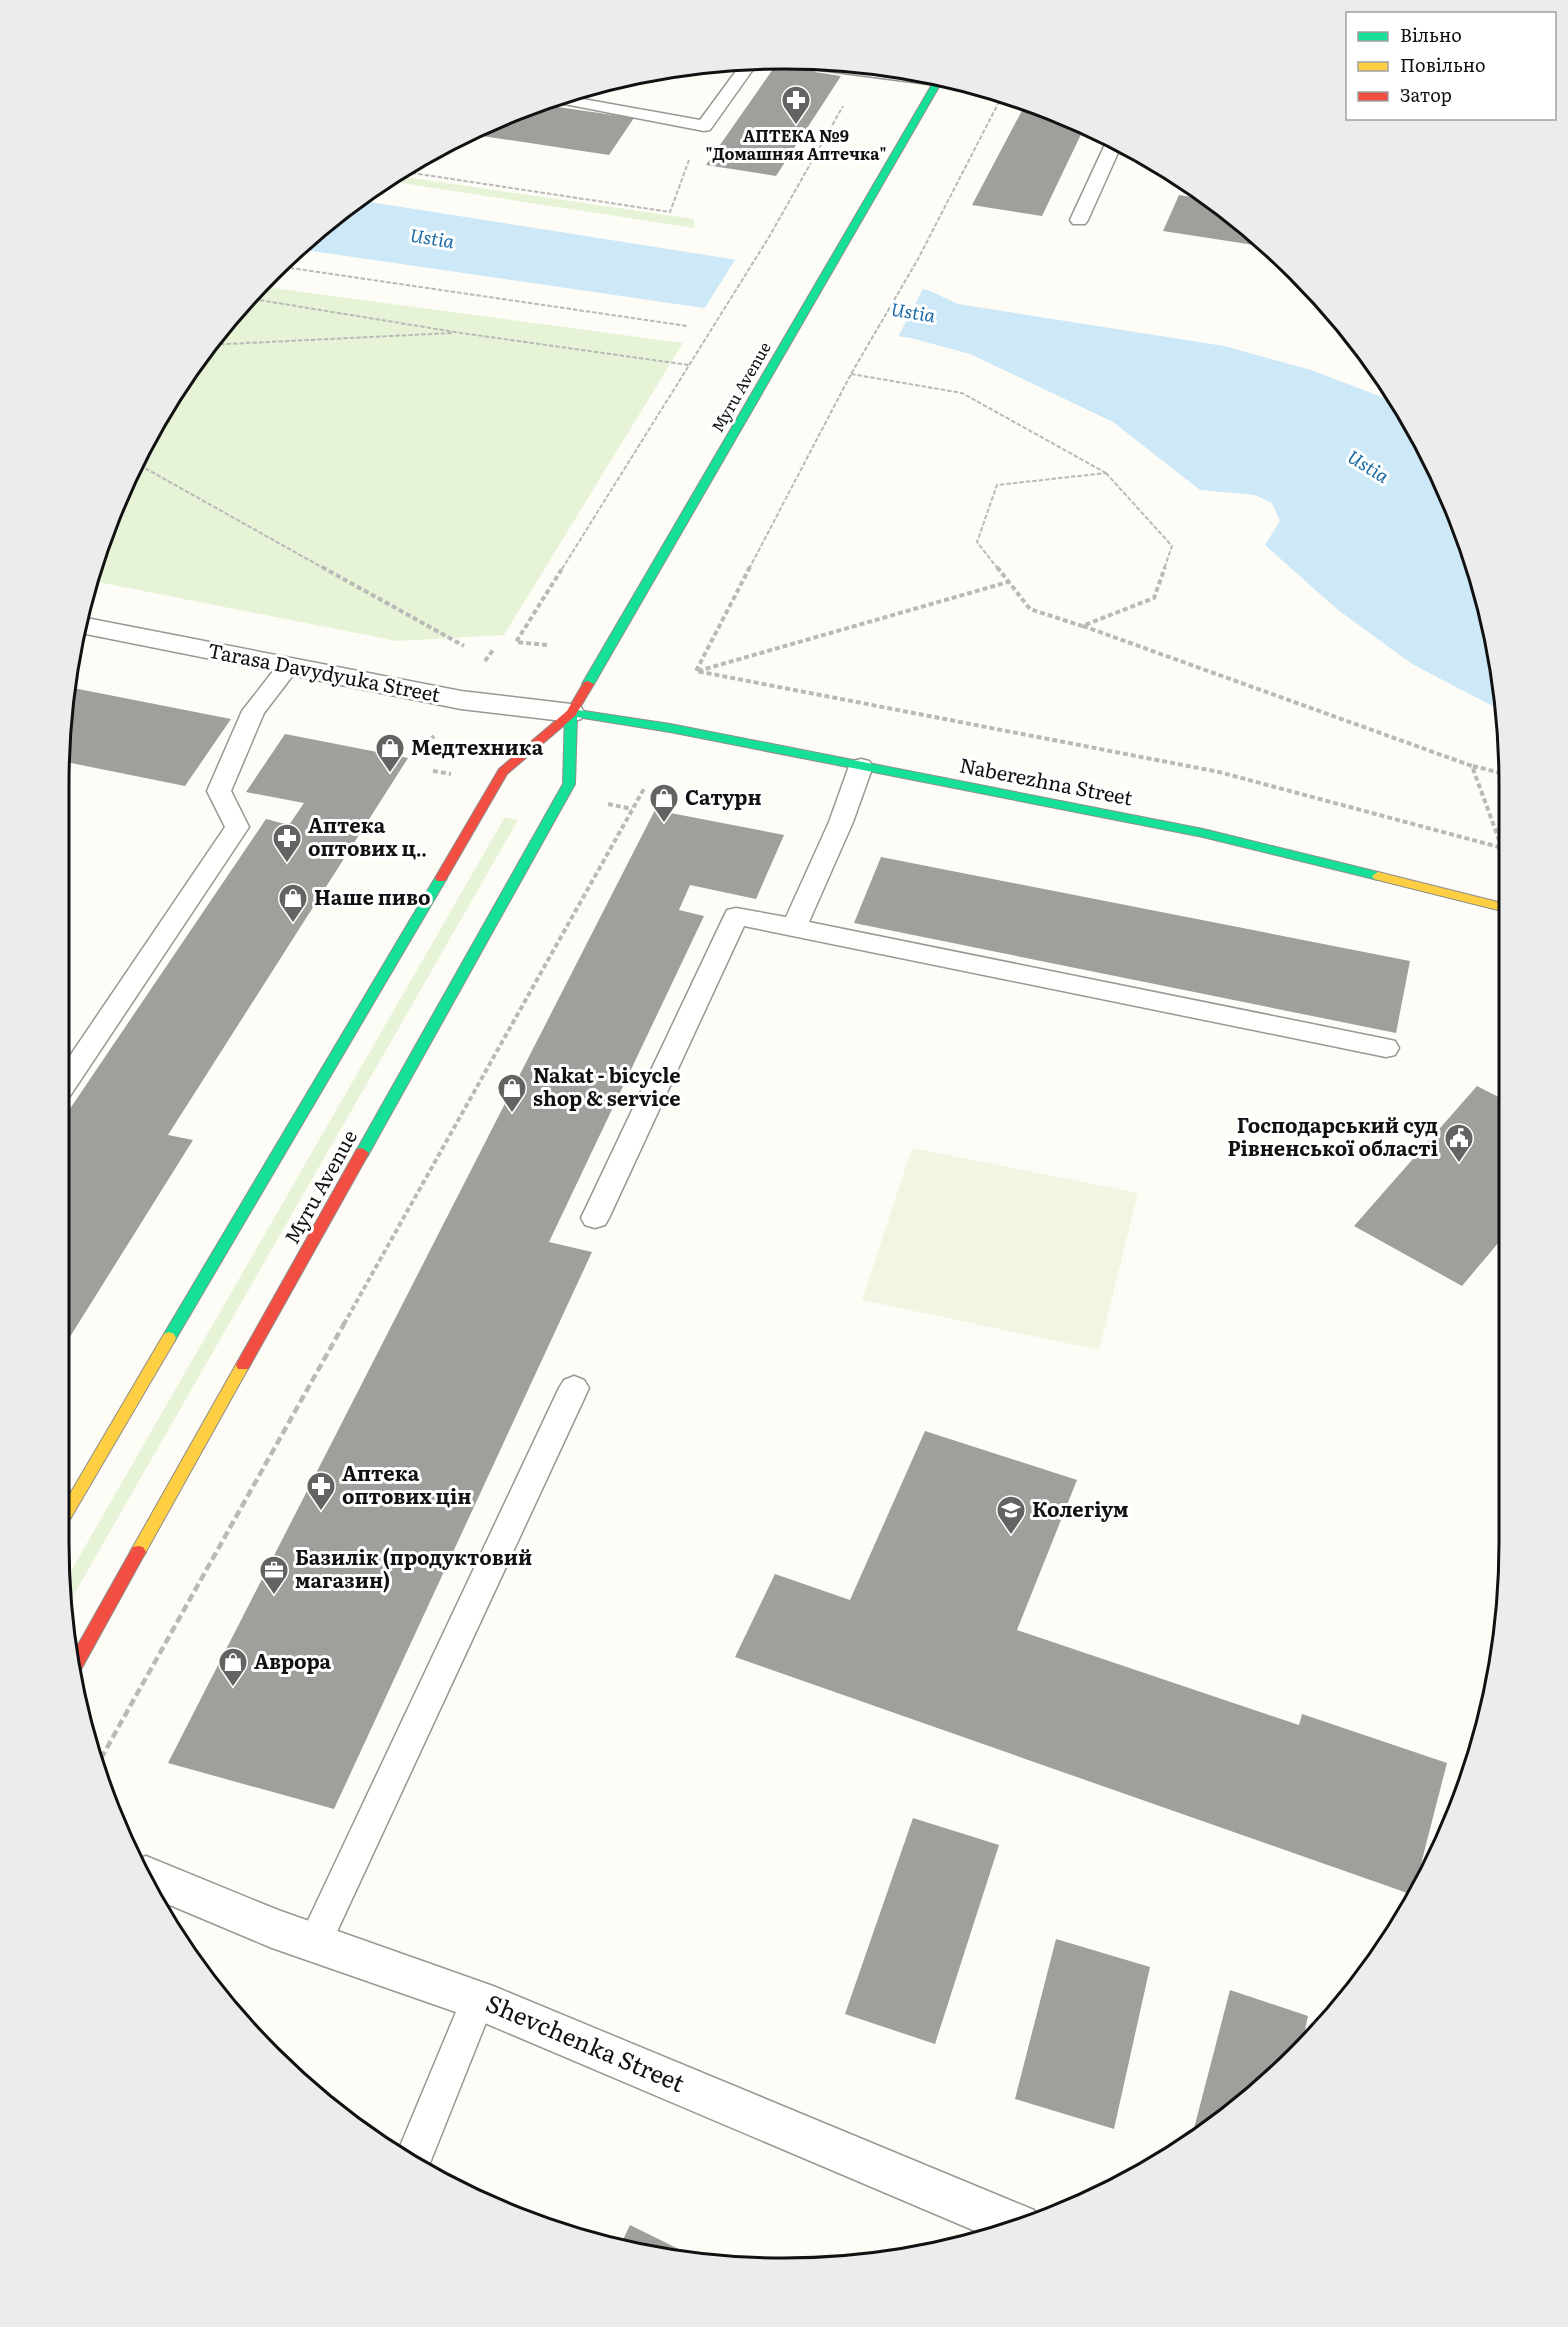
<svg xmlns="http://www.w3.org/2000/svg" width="1568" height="2327" font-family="Literata,serif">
	<rect width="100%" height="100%" fill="#fdfcf7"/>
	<path fill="#e7f3d7" d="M392,175L694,219V228L382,180Z
		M258,286L683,343L504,635L397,641L93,581L133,463L208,343Z
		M505,817L518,820L65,1610L64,1583Z"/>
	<path fill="#f0f6e1" d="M912,1148L1138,1193L1099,1350L862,1300Z"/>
	<path fill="#cde8f7" d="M357,200L928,290L958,304L1224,346L1311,370L1400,404L1454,506L1495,642L1502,711L1412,664L1338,610L1265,545L1280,521L1272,503L1255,495L1200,490L1113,422L970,354L911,338L298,249Z"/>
	<path fill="#fdfcf7" d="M736,258L924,287L897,339L703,311Z"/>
	<path fill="#a19f9c" d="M780,59L822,62L815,72L841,76L776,176L706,165Z
		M1026,103L1061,114L1085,126L1042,216L972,205Z
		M537,104L634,118L609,155L469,134L506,114Z
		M1179,195L1210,200L1267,247L1163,231Z
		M68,687L231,719L185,786L61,761Z
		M285,734L408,758L168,1135L193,1140L63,1348L61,1122L266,819L289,825L304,803L246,792Z
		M655,810L784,835L756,899L690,885L679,910L704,916L549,1242L592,1252L334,1809L168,1763Z
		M881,857L1410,961L1396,1033L854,923Z
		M1477,1086L1510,1103V1229L1462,1286L1354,1226Z
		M925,1431L1077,1480L1017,1630L1299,1725L1302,1714L1447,1763L1413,1895L735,1657L775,1574L850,1600Z
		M913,1818L999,1845L935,2044L845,2014Z
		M1056,1939L1150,1967L1114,2129L1015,2099Z
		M1230,1990L1308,2016L1300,2053L1192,2136Z
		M630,2225L703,2261L619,2248Z"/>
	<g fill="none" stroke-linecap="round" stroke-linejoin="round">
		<g stroke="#979795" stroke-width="3">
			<path id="lane" d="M759,61L710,130L704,131L549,101L566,96L700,120L742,63Z
				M814,61L932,74L966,85L959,88L820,70L814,69L812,65Z
				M1108,138L1121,146L1088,220L1085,224H1073L1070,220Z
				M289,659L297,661L300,666L264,713L231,791L249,827L70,1096L61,1098V1069L225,827L207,791L242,711L281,661Z
				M861,759L869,761L873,766L853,822L809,922L1386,1039L1395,1041L1399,1048L1395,1055L1386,1057L744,926L609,1218L605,1225L595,1228L585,1225L581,1218L724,916L727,910L736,908L786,917L829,822L849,766L853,761Z
				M574,1376L584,1380L589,1388L327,1953L315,1958L303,1953L298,1942L303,1931L559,1388L564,1380Z
				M478,1983L490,1988L495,2000L428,2168L398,2151L466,1988Z"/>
		</g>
		<g stroke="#979795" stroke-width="3">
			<path id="street" d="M81,617L461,691L571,704L581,707L585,713L581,719L571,722L461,709L76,632Z
				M146,1856L278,1910L493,1986L1034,2210L1038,2220L987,2236L473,2018L272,1948L158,1900L138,1859Z"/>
		</g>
		<g stroke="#8e8d8b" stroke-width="2">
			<path id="fast" d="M937,76L944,78L594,684L592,686H584L582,684Z
				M571,709L670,724L1203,829L1378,872L1384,876L1378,880L1203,837L670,732L577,717L575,784L367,1157H357L355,1153L563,784L565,713Z
				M441,874L447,878L174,1342H164L162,1338L164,1334L435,878Z"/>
		</g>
		<g stroke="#8e8d8b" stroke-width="2">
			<path id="slow" d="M1378,872L1510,905V913L1374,879L1372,876Z
				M169,1332L174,1334L176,1338L174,1342L69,1521L64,1523V1504L164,1334Z
				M243,1359L248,1361L250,1365L143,1557L138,1558L133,1557L130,1552L133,1547L238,1361Z"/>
		</g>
		<g stroke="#8e8d8b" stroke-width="2">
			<path id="jam" d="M588,681L594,684L575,716L507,774L445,881H437L435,878L499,769L567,711L584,682Z
				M362,1148L369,1153L248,1369H238L236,1365L238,1361L357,1149Z
				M138,1546L143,1547L146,1552L143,1557L78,1675L74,1676L70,1659L133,1547Z"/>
		</g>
		<path stroke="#b9b9b8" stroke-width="2" stroke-dasharray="4.5 2" stroke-linecap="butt" d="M399,171L670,212L689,160
			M277,266L687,326
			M247,298L461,333L689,365
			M207,345L452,333
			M851,374L962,393L1106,473
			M134,462L325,569
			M1106,473L1172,546L1164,569
			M562,569L769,237L843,106
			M749,569L851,374L918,259L1002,96
			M998,569L977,542L997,485L1106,473"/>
		<path stroke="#b9b9b8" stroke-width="4" stroke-dasharray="5 3" stroke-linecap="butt" d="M322,567L464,646
			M750,567L696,671L1219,772L1510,850
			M997,567L1030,609L1082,626L1154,598L1165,567
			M1083,626L1472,766L1502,848
			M547,645L516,642L563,567
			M485,661L493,650
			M698,671L1008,582
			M420,749L434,736
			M1473,766L1509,775
			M433,771L451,774
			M608,804L632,809
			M344,1324L645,787"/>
		<path stroke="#b9b9b8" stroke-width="4.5" stroke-dasharray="8 4" stroke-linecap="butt" d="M95,1769L345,1322"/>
		<use href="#lane" fill="#fffffe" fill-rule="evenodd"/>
		<use href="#street" fill="#fffffe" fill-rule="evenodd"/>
		<use href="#fast" fill="#16e098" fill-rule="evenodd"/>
		<use href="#slow" fill="#ffcf43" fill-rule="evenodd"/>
		<use href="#jam" fill="#f24e42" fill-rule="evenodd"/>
	</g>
	<defs>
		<g id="pharmacy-pin" transform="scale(1.5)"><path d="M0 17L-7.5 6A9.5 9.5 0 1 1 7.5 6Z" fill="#646362" stroke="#fff"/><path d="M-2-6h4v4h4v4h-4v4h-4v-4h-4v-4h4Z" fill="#fff"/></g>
		<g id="shop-pin" transform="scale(1.5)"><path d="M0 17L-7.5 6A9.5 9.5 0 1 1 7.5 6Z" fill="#646362" stroke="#fff"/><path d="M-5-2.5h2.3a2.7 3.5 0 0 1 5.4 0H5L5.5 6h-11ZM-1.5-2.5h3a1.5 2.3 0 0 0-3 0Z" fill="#fff"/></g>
		<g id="civic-pin" transform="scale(1.5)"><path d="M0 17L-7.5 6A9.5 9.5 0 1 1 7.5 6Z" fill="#646362" stroke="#fff"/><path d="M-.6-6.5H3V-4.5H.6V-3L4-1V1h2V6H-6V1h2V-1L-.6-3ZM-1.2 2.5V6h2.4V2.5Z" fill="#fff"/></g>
		<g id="school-pin" transform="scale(1.5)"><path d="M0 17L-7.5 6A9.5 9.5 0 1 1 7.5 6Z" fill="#646362" stroke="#fff"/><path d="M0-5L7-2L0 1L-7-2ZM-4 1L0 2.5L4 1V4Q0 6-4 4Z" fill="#fff"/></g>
		<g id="office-pin" transform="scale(1.5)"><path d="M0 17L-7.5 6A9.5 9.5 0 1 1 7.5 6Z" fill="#646362" stroke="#fff"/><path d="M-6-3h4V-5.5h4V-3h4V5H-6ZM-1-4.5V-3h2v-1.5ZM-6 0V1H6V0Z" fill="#fff"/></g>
	</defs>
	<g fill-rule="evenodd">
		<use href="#pharmacy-pin" x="796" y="100"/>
		<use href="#shop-pin" x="390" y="748"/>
		<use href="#shop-pin" x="664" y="798"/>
		<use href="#pharmacy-pin" x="287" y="838"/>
		<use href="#shop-pin" x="293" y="898"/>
		<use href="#shop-pin" x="512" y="1088"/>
		<use href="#civic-pin" x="1459" y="1138"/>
		<use href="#pharmacy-pin" x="321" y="1486"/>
		<use href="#school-pin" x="1011" y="1510"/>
		<use href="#office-pin" x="274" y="1570"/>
		<use href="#shop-pin" x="233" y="1662"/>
	</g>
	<g text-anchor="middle" stroke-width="6" stroke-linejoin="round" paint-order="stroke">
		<g font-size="16" font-weight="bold" fill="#111" stroke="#fff">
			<text x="796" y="142">АПТЕКА №9<tspan x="796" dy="18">"Домашняя Аптечка"</tspan></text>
		</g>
		<g font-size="16" fill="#111" stroke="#fff">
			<text transform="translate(741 387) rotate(-60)" y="6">Myru Avenue</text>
		</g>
		<g font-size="18" font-style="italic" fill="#1768a6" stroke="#fff">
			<text transform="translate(432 239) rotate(9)" y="6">Ustia</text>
			<text transform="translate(913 313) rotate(9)" y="6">Ustia</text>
			<text transform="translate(1368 467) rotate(32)" y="6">Ustia</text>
		</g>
		<g font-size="20" fill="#111" stroke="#fff">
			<text transform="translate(324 673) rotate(11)" y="7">Tarasa Davydyuka Street</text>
			<text transform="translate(1046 782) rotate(11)" y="7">Naberezhna Street</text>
			<text transform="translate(321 1187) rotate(-61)" y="7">Myru Avenue</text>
		</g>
		<g font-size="20" font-weight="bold" fill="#111" stroke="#fff" text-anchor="start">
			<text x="411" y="755">Медтехника</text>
			<text x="685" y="805">Сатурн</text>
			<text x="308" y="833">Аптека<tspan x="308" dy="23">оптових ц‥</tspan></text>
			<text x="314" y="905">Наше пиво</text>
			<text x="533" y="1083">Nakat - bicycle<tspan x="533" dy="23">shop &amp; service</tspan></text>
			<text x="1438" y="1133" text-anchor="end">Господарський суд<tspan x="1438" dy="23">Рівненської області</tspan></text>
			<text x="342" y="1481">Аптека<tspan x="342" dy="23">оптових цін</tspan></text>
			<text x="1032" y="1517">Колегіум</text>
			<text x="295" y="1565">Базилік (продуктовий<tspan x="295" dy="23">магазин)</tspan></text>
			<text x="254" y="1669">Аврора</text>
		</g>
		<g font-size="24" fill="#111" stroke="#fff">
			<text transform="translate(585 2044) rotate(23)" y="8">Shevchenka Street</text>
		</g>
	</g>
	<path d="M0 0H1568V2327H0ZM784 69H784A715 715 0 0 1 1499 784V1543A715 715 0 0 1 784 2258H784A715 715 0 0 1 69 1543V784A715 715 0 0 1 784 69Z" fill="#ececec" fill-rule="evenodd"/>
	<path fill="none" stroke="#111" stroke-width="3" d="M784 69H784A715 715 0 0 1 1499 784V1543A715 715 0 0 1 784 2258H784A715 715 0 0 1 69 1543V784A715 715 0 0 1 784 69Z"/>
	<rect x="1346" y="12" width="210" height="108" fill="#ffffff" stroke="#a0a0a0" stroke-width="1.5"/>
	<rect x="1358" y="32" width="30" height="9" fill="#16e098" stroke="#a0a0a0" stroke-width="1.5"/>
	<text x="1400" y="42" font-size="18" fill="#111111">Вільно</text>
	<rect x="1358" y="62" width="30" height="9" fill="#ffcf43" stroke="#a0a0a0" stroke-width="1.5"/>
	<text x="1400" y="72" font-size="18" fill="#111111">Повільно</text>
	<rect x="1358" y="92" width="30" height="9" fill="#f24e42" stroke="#a0a0a0" stroke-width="1.5"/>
	<text x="1400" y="102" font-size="18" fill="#111111">Затор</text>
</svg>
